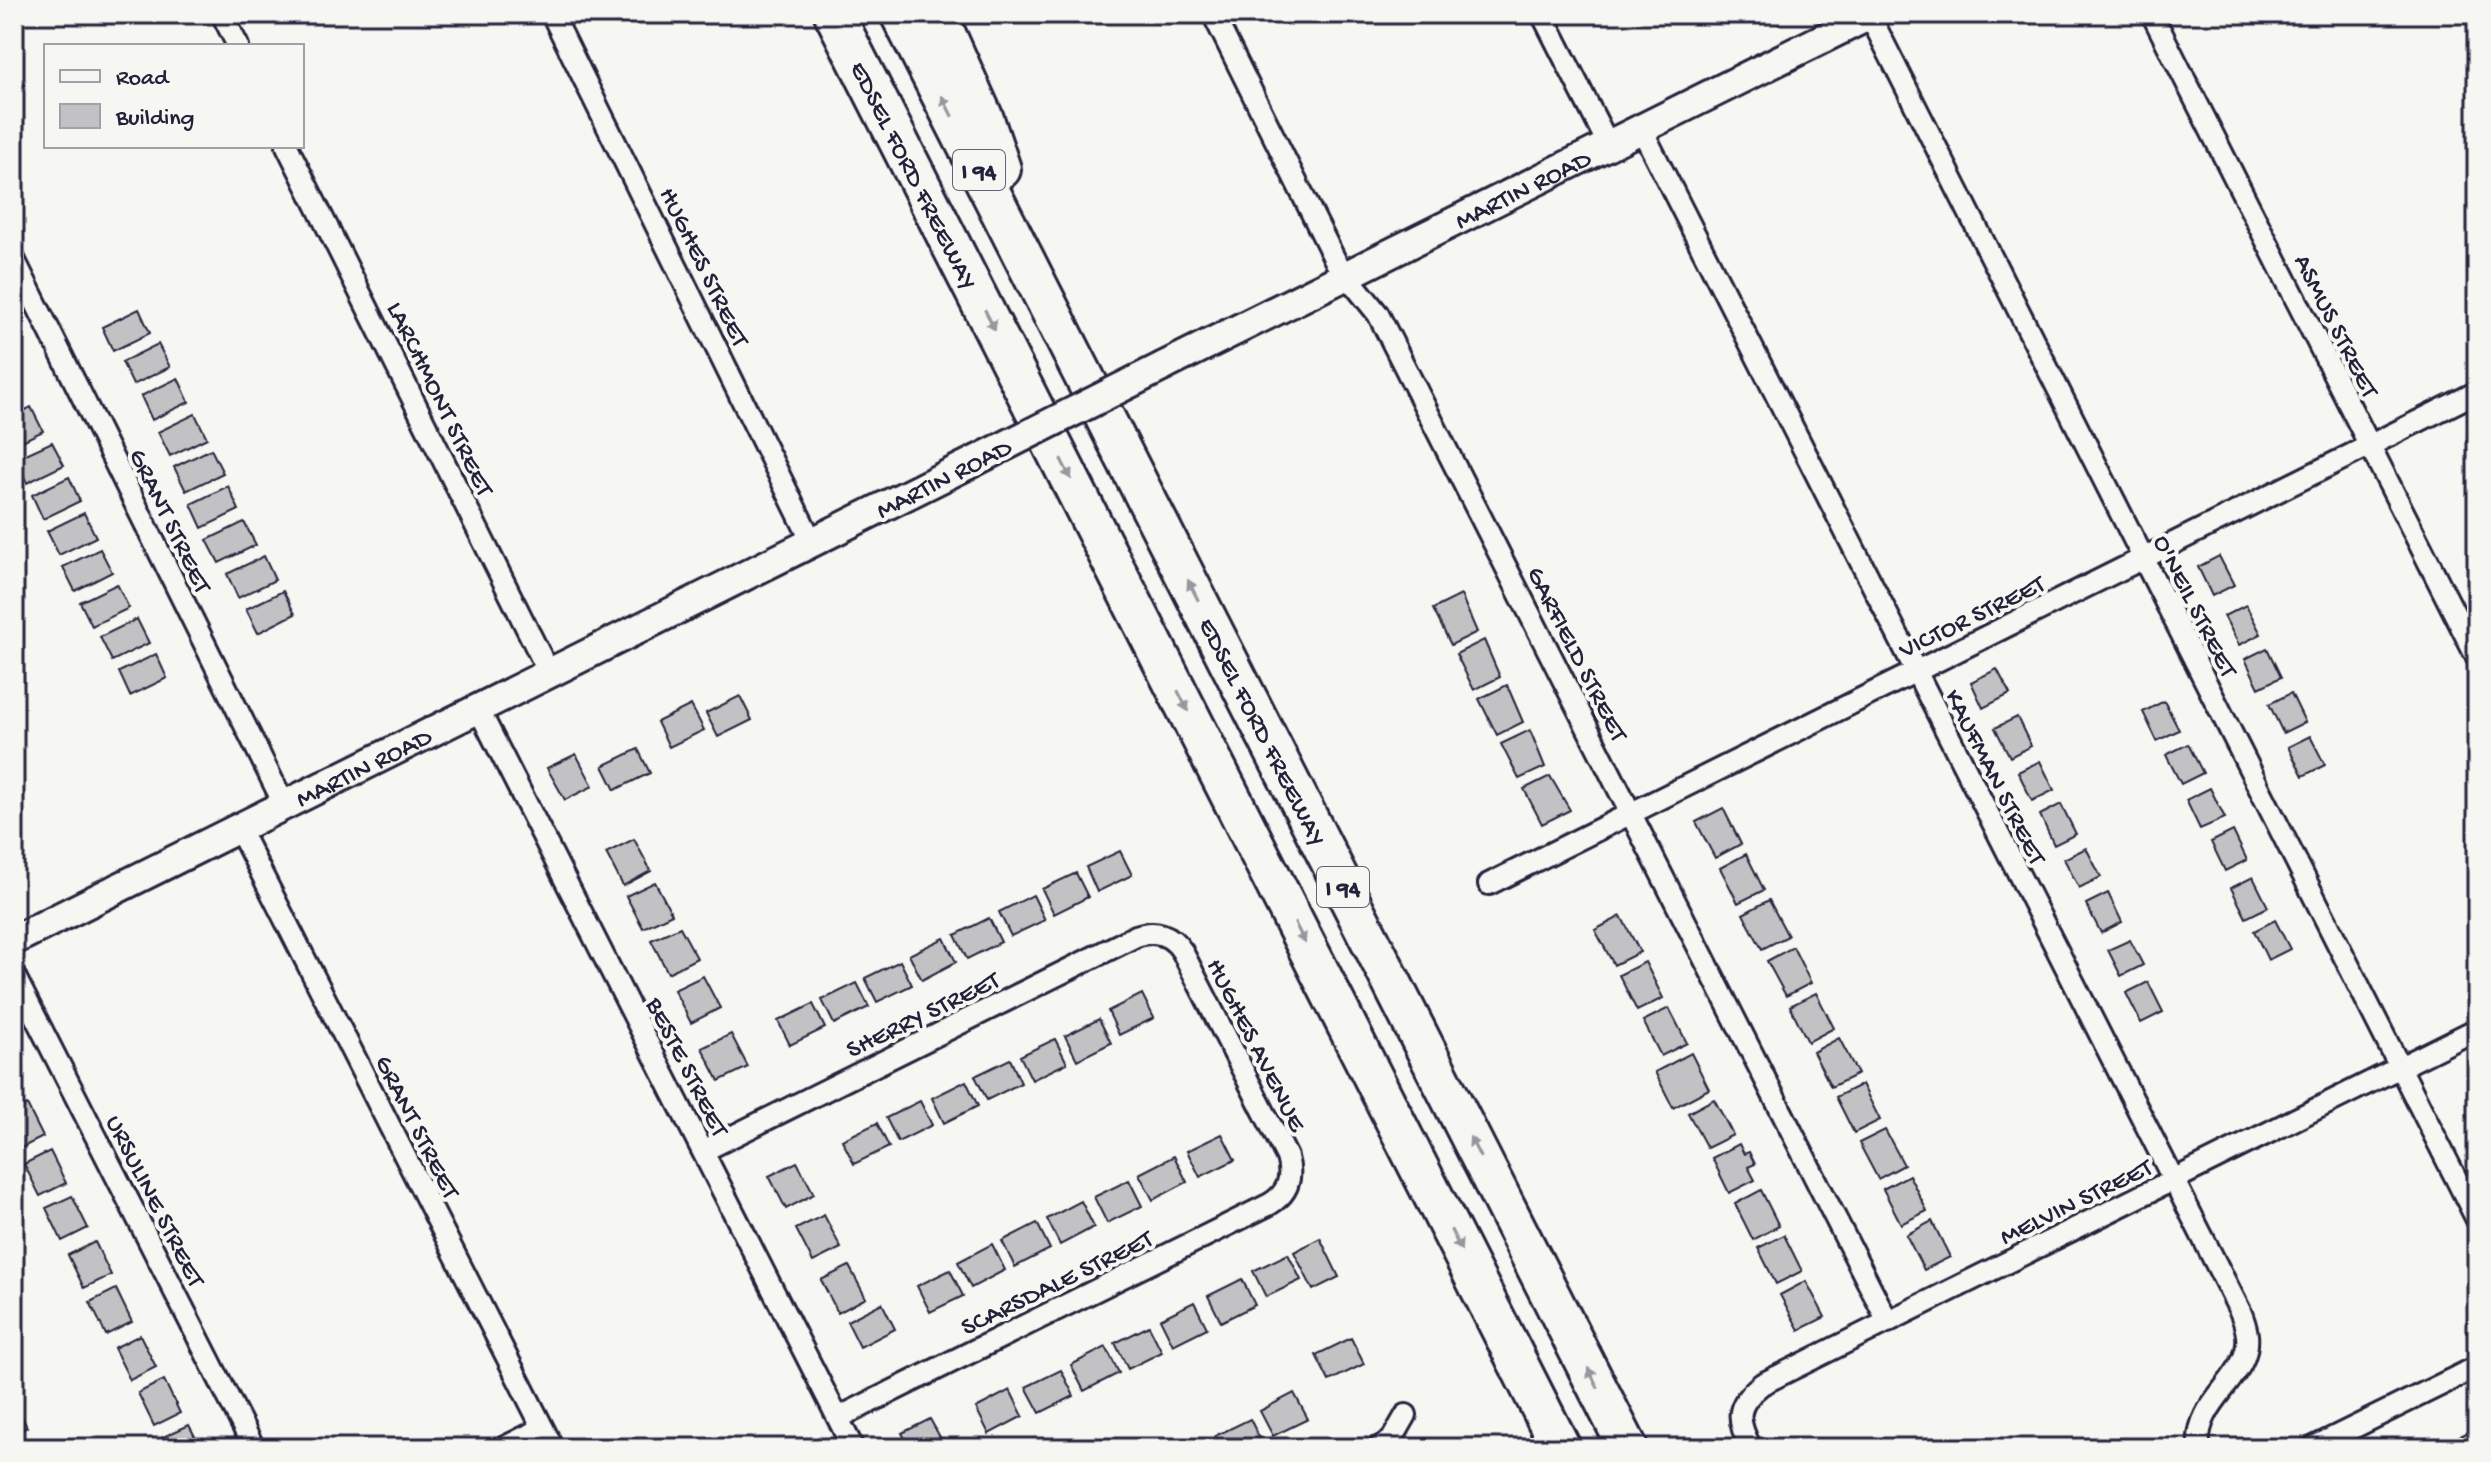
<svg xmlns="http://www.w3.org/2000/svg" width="2491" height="1462" font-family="'Gochi Hand',sans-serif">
	<rect width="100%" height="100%" fill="#f6f6f2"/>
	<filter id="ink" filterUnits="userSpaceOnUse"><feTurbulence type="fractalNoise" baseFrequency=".0125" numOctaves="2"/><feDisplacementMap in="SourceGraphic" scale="16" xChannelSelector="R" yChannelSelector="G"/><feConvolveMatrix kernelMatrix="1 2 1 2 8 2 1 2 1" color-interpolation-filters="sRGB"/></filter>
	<g filter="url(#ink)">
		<path fill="#c2c2c4" stroke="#22223b" stroke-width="2" d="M139,309L150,333L113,351L102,327Z
			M158,344L170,367L133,385L122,362Z
			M178,378L189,402L152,420L141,396Z
			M31,407L43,431L14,445V416Z
			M195,414L207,438L170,456L158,432Z
			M52,442L64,465L27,483L15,459Z
			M211,449L223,473L186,491L174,467Z
			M69,477L80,501L43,519L32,495Z
			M228,486L239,510L202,528L191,504Z
			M84,513L96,537L59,555L47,531Z
			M244,522L256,545L219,563L207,540Z
			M100,549L112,572L75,591L63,567Z
			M264,556L275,580L238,598L227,574Z
			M2219,556L2234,585L2212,596L2198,567Z
			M117,584L129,608L92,626L80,602Z
			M283,591L295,614L258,633L246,609Z
			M1461,595L1477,632L1451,645L1433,609Z
			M2246,605L2261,634L2239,645L2224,616Z
			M137,619L149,643L112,661L100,637Z
			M1484,640L1500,677L1474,690L1456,654Z
			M2267,648L2281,677L2259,688L2245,659Z
			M156,654L167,678L130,696L119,672Z
			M1997,669L2010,694L1983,708L1971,682Z
			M1507,685L1523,722L1497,735L1479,699Z
			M2291,693L2305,722L2283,733L2269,704Z
			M740,696L752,720L718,737L706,713Z
			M2164,701L2179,730L2157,741L2143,712Z
			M691,705L704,730L669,747L657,722Z
			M2017,717L2031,746L2010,757L1995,728Z
			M1530,730L1545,767L1519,779L1501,744Z
			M2310,736L2325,765L2303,776L2288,747Z
			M2188,744L2203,773L2181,784L2166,755Z
			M638,749L650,773L615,790L603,766Z
			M576,754L593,786L565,800L547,768Z
			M2040,761L2054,790L2032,801L2018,772Z
			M1550,776L1570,810L1542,824L1524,789Z
			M2210,788L2225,818L2200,829L2186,800Z
			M2061,804L2076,834L2054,845L2040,815Z
			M1723,808L1741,844L1715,858L1696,822Z
			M2233,831L2247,860L2225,871L2211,842Z
			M634,839L651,871L623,886L606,853Z
			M2086,848L2101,877L2079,888L2064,859Z
			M1120,851L1132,875L1097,892L1086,867Z
			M1746,854L1764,890L1738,903L1720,868Z
			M1076,873L1088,897L1054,914L1042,889Z
			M2253,877L2268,907L2246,918L2231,888Z
			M655,882L672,914L643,928L626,896Z
			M2108,893L2122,922L2101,933L2086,904Z
			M1033,895L1045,920L1011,936L999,912Z
			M1769,900L1788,936L1762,949L1743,914Z
			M1621,916L1640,952L1614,965L1595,930Z
			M989,918L1001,942L967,959L955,935Z
			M2275,920L2290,949L2268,960L2254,931Z
			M680,927L697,958L668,973L651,940Z
			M944,938L956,962L922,980L909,955Z
			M2130,940L2143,965L2121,976L2108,950Z
			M1793,947L1811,983L1786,996L1767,961Z
			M900,961L912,985L877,1002L865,978Z
			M1645,962L1663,998L1637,1011L1619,975Z
			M703,976L720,1008L691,1023L674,990Z
			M2148,982L2163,1012L2141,1023L2126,993Z
			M857,983L869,1007L834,1024L822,1000Z
			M1816,993L1834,1028L1808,1042L1790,1006Z
			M1142,994L1154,1018L1119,1035L1108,1011Z
			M813,1004L825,1028L790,1045L778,1021Z
			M1669,1008L1687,1043L1661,1056L1643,1021Z
			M1099,1019L1111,1043L1077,1060L1065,1036Z
			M731,1034L748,1067L719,1081L702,1048Z
			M1839,1038L1858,1074L1831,1087L1813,1052Z
			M1055,1039L1067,1063L1032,1080L1020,1056Z
			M1691,1053L1709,1089L1673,1108L1655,1072Z
			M1010,1059L1021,1083L987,1100L975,1076Z
			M966,1081L978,1106L944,1123L932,1098Z
			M1862,1084L1880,1120L1854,1133L1836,1097Z
			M1714,1099L1733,1135L1707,1148L1688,1113Z
			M920,1101L932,1125L898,1142L886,1118Z
			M27,1105L43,1137L17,1150L14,1144V1111Z
			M877,1123L889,1147L854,1164L842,1140Z
			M1885,1130L1904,1165L1878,1179L1859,1143Z
			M1222,1134L1235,1160L1200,1177L1187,1151Z
			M1739,1144L1744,1154L1749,1152L1755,1164L1748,1167L1755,1180L1729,1193L1712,1158Z
			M50,1151L66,1183L40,1196L24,1164Z
			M1174,1156L1187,1182L1153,1200L1139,1174Z
			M797,1162L814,1194L786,1209L769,1176Z
			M1909,1175L1927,1211L1901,1224L1883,1189Z
			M1129,1180L1142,1206L1107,1223L1094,1197Z
			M1761,1190L1779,1226L1753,1240L1735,1204Z
			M72,1196L88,1228L62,1241L46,1208Z
			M1081,1201L1094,1227L1060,1245L1047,1219Z
			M824,1215L841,1248L813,1262L796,1229Z
			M1932,1221L1950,1257L1924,1270L1906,1235Z
			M1037,1223L1050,1249L1015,1267L1002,1241Z
			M1784,1235L1802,1271L1776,1284L1758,1248Z
			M1320,1238L1339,1277L1313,1290L1294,1252Z
			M95,1242L111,1275L84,1288L68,1255Z
			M992,1244L1005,1270L971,1288L958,1262Z
			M1288,1254L1301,1280L1266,1297L1253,1271Z
			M849,1266L866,1298L838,1313L821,1280Z
			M950,1270L963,1296L930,1312L917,1286Z
			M1242,1279L1255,1305L1221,1322L1208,1296Z
			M1806,1281L1825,1317L1799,1330L1780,1295Z
			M116,1289L132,1322L106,1335L90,1302Z
			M1194,1302L1207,1328L1173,1345L1160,1319Z
			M882,1303L895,1329L860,1347L847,1321Z
			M1149,1326L1162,1352L1128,1369L1115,1343Z
			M140,1335L156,1367L130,1380L114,1348Z
			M1351,1338L1364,1364L1329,1381L1316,1355Z
			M1106,1347L1119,1373L1084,1391L1071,1365Z
			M1061,1370L1074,1396L1040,1413L1026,1387Z
			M164,1380L180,1413L154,1426L138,1393Z
			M1010,1390L1023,1416L989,1434L976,1408Z
			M1294,1393L1308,1419L1273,1436L1260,1411Z
			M14,1401L27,1427L14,1434Z
			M930,1419L946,1448H910L902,1433Z
			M1250,1419L1262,1443L1252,1448H1221L1215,1436Z
			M189,1425L201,1448H168L163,1437Z
			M2477,1427V1448H2446L2444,1444Z"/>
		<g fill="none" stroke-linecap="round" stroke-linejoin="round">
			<g stroke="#22223b" stroke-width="26">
				<path id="street" d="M222,14L238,46
					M552,14L812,542
					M1213,14L1336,262L1378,314L1888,1322
					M1542,14L1608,144
					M1869,14L2477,1220
					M2152,14L2477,658
					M1641,128L2240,1311C2243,1318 2246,1327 2247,1335C2252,1378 2194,1399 2199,1448
					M287,146L549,673
					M14,259L284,804
					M478,708L853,1448
					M238,827L553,1448
					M1489,884L2477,392
					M14,975L254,1448
					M703,1151L1136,936C1155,929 1171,934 1182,951L1287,1157C1293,1178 1288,1193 1270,1204L838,1418
					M503,1448L543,1428
					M1378,1448L1391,1441L1406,1415
					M1751,1448C1736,1420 1735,1405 1762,1384L2477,1029
					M2312,1448L2477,1367"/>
			</g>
			<g stroke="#22223b" stroke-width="34">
				<g id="secondary">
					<path id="s1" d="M1164,366L1872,14"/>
					<path id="s2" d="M14,940L975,461"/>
				</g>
			</g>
			<g stroke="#22223b" stroke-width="44">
				<g id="highway">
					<path id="s3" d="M834,14L1561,1448"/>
					<path id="s4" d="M900,14L1628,1448"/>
					<path d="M937,14L984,119L1001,169"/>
				</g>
			</g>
			<use href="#street" stroke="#f6f6f2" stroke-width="20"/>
			<use href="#secondary" stroke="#f6f6f2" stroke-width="28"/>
			<use href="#highway" stroke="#f6f6f2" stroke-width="38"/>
			<g stroke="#22223b" stroke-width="34" stroke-linecap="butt">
				<path id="secondary-bridge" d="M975,461L1164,366"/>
			</g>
			<use href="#secondary-bridge" stroke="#f6f6f2" stroke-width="28"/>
		</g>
		<defs><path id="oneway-solid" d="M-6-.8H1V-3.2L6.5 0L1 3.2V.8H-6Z" transform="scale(2)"/></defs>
		<g fill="#9797a0">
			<use href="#oneway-solid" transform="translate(947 106) rotate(-117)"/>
			<use href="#oneway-solid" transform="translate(990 320) rotate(63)"/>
			<use href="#oneway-solid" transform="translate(1066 469) rotate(63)"/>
			<use href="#oneway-solid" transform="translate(1193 590) rotate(-117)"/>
			<use href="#oneway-solid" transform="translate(1183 701) rotate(63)"/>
			<use href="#oneway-solid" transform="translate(1300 933) rotate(63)"/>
			<use href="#oneway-solid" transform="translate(1475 1147) rotate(-117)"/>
			<use href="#oneway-solid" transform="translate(1456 1240) rotate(63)"/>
			<use href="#oneway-solid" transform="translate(1593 1378) rotate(-117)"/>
		</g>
	</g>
	<g text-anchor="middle" stroke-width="8" stroke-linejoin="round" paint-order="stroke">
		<g fill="#f6f6f2" stroke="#626272" stroke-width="2">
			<rect x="953" y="150" width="52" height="40" rx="6"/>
			<rect x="1317" y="867" width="52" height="40" rx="6"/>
		</g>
		<g font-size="24" font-weight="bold" fill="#22223b">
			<text x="979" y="178">I 94</text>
			<text x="1343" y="895">I 94</text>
		</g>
		<g font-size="26" fill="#22223b" stroke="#f6f6f2">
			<text dy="9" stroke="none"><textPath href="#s3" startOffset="180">EDSEL FORD FREEWAY</textPath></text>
			<text dy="9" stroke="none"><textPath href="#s1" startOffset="400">MARTIN ROAD</textPath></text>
			<text transform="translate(706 266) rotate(64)" y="9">HUGHES STREET</text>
			<text transform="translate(2338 325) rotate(63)" y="9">ASMUS STREET</text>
			<text transform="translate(442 398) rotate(64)" y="9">LARCHMONT STREET</text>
			<text transform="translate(943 477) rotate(-27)" y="9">MARTIN ROAD</text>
			<text transform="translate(172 520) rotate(64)" y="9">GRANT STREET</text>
			<text transform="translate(2197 605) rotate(63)" y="9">O'NEIL STREET</text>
			<text transform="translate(1971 615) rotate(-26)" y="9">VICTOR STREET</text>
			<text transform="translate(1579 653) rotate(63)" y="9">GARFIELD STREET</text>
			<text dy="9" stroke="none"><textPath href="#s4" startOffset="804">EDSEL FORD FREEWAY</textPath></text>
			<text dy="9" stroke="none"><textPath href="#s2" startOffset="390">MARTIN ROAD</textPath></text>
			<text transform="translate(1997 776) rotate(63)" y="9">KAUFMAN STREET</text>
			<text transform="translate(922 1013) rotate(-26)" y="9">SHERRY STREET</text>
			<text transform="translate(1258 1044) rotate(63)" y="9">HUGHES AVENUE</text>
			<text transform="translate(689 1066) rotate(63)" y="9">BESTE STREET</text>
			<text transform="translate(419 1126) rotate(63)" y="9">GRANT STREET</text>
			<text transform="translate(157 1200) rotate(63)" y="9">URSULINE STREET</text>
			<text transform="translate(2075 1200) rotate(-26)" y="9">MELVIN STREET</text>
			<text transform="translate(1056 1281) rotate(-26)" y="9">SCARSDALE STREET</text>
		</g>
	</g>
	<rect width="2491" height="1462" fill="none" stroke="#f6f6f2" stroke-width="48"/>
	<rect x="24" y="24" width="2443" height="1414" fill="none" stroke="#22223b" stroke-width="3" filter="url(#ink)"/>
	<rect x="44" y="44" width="260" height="104" fill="#f6f6f2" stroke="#a1a1a9" stroke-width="2"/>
	<rect x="60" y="70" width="40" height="12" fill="#f6f6f2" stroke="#a1a1a9" stroke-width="2"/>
	<text x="116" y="84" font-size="24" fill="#22223b">Road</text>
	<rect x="60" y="104" width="40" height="24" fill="#c2c2c4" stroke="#a1a1a9" stroke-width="2"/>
	<text x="116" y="124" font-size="24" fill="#22223b">Building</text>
</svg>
